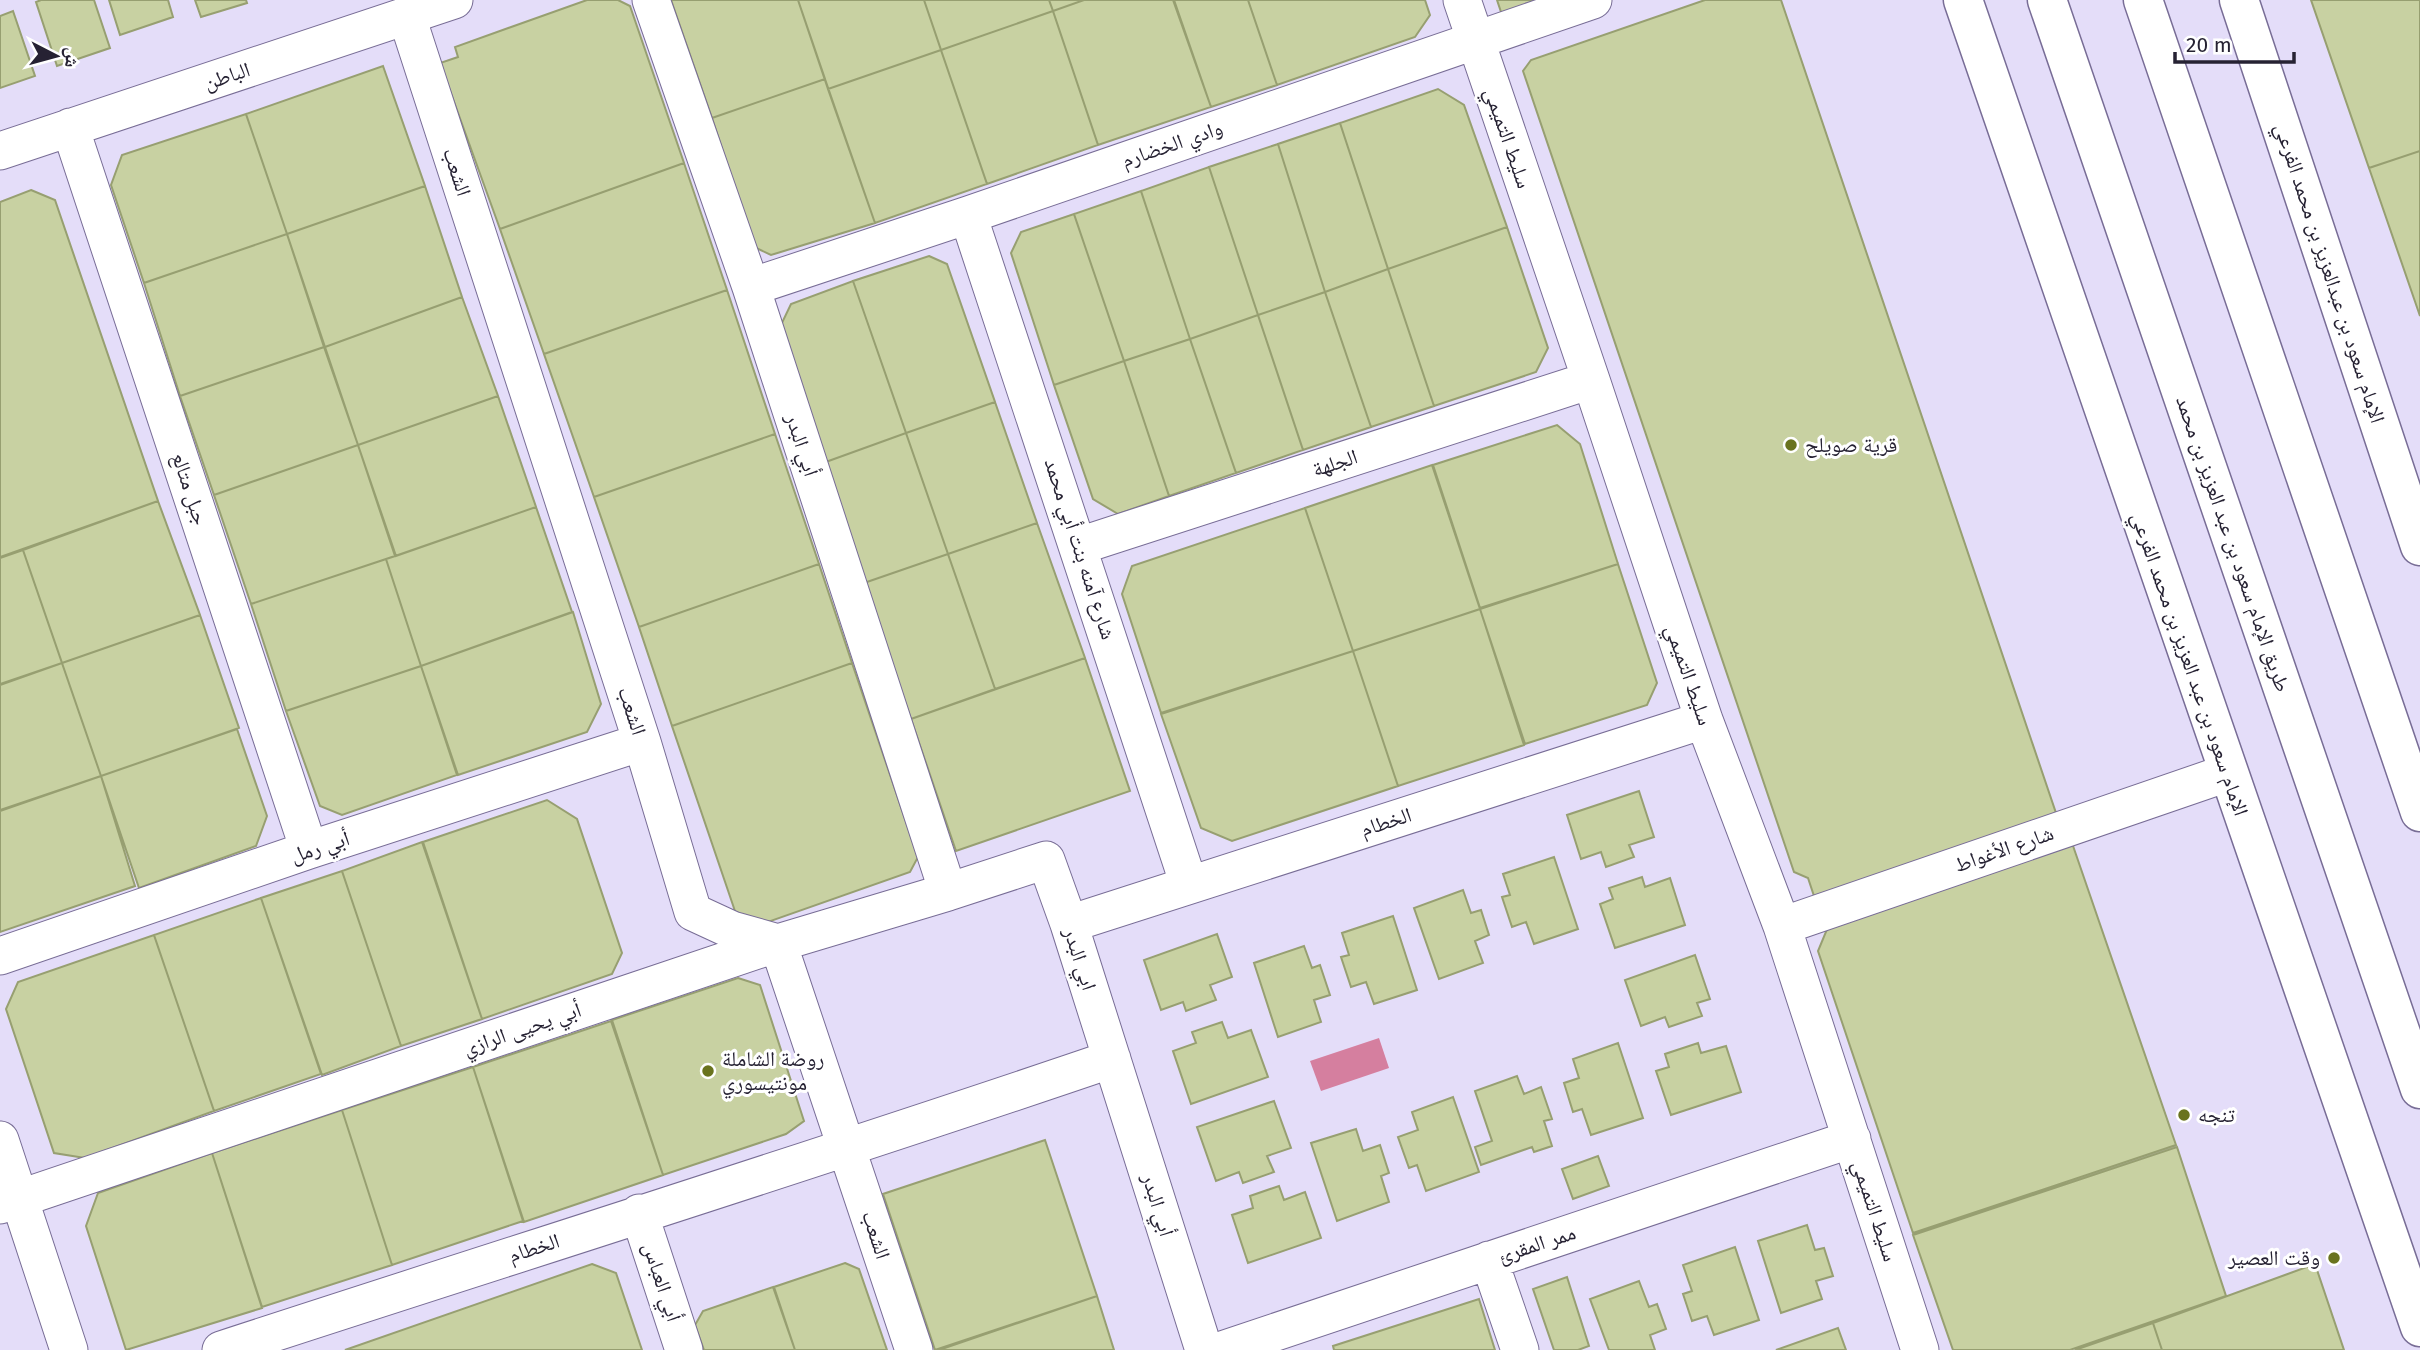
<svg xmlns="http://www.w3.org/2000/svg" width="2420" height="1350" font-family="'Fira Sans','Noto Naskh Arabic',sans-serif">
	<rect width="100%" height="100%" fill="#e4ddf9"/>
	<path fill="#d57f9f" d="M1379,1038L1389,1068L1321,1091L1310,1061Z"/>
	<path fill="#c8d1a2" stroke="#979f71" stroke-width="2" d="M41,0H94L110,48L57,66L36,2Z
		M109,0H168L173,17L120,35Z
		M195,0H246L247,3L201,17Z
		M587,0H618L630,6L684,163L500,229L440,63L458,57L455,47Z
		M671,0H798L825,79L712,118Z
		M798,0H924L941,50L828,89Z
		M924,0H1049L1053,11L941,50Z
		M1049,0H1084L1053,11Z
		M1084,0H1173L1211,107L1098,145L1053,11Z
		M1174,0H1248L1277,85L1211,107Z
		M1248,0H1425L1430,15L1415,37L1277,85Z
		M1497,0H1546L1502,15Z
		M1705,0H1781L2058,819L1816,902L1808,878L1794,872L1523,71L1531,60Z
		M2311,0H2420V151L2369,168Z
		M13,11L35,76L0,88V16Z
		M1053,11L1098,145L987,184L941,50Z
		M941,50L987,184L875,223L828,89Z
		M383,66L425,186L287,234L246,114Z
		M825,79L875,223L771,255L754,247L712,118Z
		M1438,89L1464,105L1507,227L1388,269L1340,123Z
		M246,114L287,234L144,283L111,185L122,155Z
		M1340,123L1388,269L1325,292L1278,144Z
		M1278,144L1325,292L1258,315L1209,167Z
		M2420,151V316L2369,168Z
		M684,163L727,290L544,354L500,229Z
		M1209,167L1258,315L1190,339L1141,191Z
		M425,186L462,297L325,347L287,234Z
		M31,190L55,200L158,501L0,557V202Z
		M1141,191L1190,339L1124,361L1074,214Z
		M1074,214L1124,361L1054,385L1011,253L1021,232Z
		M1507,227L1548,348L1536,372L1434,406L1388,269Z
		M287,234L324,347L180,396L144,283Z
		M929,256L947,264L995,402L906,433L853,281Z
		M1388,269L1434,406L1371,427L1325,292Z
		M853,281L906,433L823,463L779,329L791,304Z
		M727,290L775,434L594,497L544,354Z
		M1325,292L1371,427L1303,450L1258,315Z
		M462,297L498,396L358,445L325,347Z
		M1258,315L1303,450L1236,473L1190,339Z
		M1190,339L1236,473L1169,496L1124,361Z
		M324,347L358,445L214,495L180,396Z
		M1124,361L1169,496L1118,514L1093,499L1054,385Z
		M498,396L536,507L396,556L358,445Z
		M995,402L1037,523L948,554L906,433Z
		M1557,425L1580,444L1618,564L1480,608L1433,465Z
		M906,433L948,554L864,583L823,463Z
		M775,434L819,564L639,627L594,497Z
		M358,445L395,556L251,604L214,495Z
		M1432,465L1480,609L1353,651L1305,508Z
		M158,501L200,615L62,663L23,550Z
		M536,507L572,612L421,666L386,559Z
		M1305,508L1353,651L1161,713L1122,594L1132,566Z
		M1037,523L1085,658L995,689L948,554Z
		M23,550L62,663L0,684V558Z
		M948,554L995,689L911,719L864,583Z
		M386,559L421,666L286,711L251,604Z
		M819,564L852,663L672,726L639,627Z
		M1618,564L1657,683L1647,705L1525,744L1480,609Z
		M1480,609L1524,745L1398,786L1353,651Z
		M573,612L601,704L587,732L458,775L421,666Z
		M200,615L239,728L101,776L62,663Z
		M1353,651L1398,786L1232,841L1201,828L1161,714Z
		M1085,658L1130,791L956,851L911,719Z
		M62,663L101,776L0,810V685Z
		M852,663L918,857L910,872L762,924L737,917L672,726Z
		M421,666L457,775L342,815L320,806L286,711Z
		M237,729L267,816L256,846L139,888L101,776Z
		M101,776L135,886L0,932V811Z
		M1639,791L1654,837L1629,845L1634,857L1606,867L1601,852L1581,859L1567,815Z
		M547,800L577,819L622,953L612,974L482,1019L423,842Z
		M2071,840L2176,1145L1913,1233L1818,951L1830,922Z
		M422,842L482,1019L401,1046L342,871Z
		M1554,857L1578,929L1534,944L1526,922L1512,927L1502,897L1510,895L1503,874Z
		M342,871L401,1046L322,1075L261,898Z
		M1642,877L1645,887L1670,878L1685,925L1615,948L1600,904L1613,899L1609,888Z
		M1463,890L1471,913L1481,910L1489,935L1475,941L1483,963L1439,979L1414,908Z
		M261,898L321,1074L214,1111L154,935Z
		M1393,916L1417,990L1374,1004L1366,982L1351,987L1341,957L1349,955L1342,933Z
		M1217,934L1232,977L1210,985L1216,1000L1186,1011L1183,1002L1161,1010L1144,960Z
		M154,935L214,1111L85,1158L54,1153L6,1009L18,982Z
		M1304,946L1312,968L1320,965L1330,995L1314,1000L1321,1022L1278,1037L1254,963Z
		M1695,955L1710,999L1697,1003L1702,1016L1669,1027L1665,1017L1641,1026L1625,980Z
		M738,978L760,985L804,1121L786,1134L663,1175L612,1020Z
		M611,1021L663,1175L524,1222L473,1067Z
		M1222,1022L1228,1038L1251,1030L1268,1077L1191,1104L1173,1051L1196,1043L1192,1032Z
		M1618,1043L1643,1118L1591,1135L1582,1109L1573,1112L1564,1083L1579,1078L1573,1059Z
		M1698,1043L1701,1053L1726,1046L1741,1092L1671,1115L1656,1071L1669,1067L1665,1054Z
		M473,1067L523,1221L392,1265L342,1110Z
		M1517,1076L1524,1094L1541,1087L1552,1119L1544,1121L1552,1146L1534,1152L1532,1147L1481,1165L1475,1147L1492,1141L1475,1091Z
		M1453,1097L1479,1172L1426,1191L1417,1165L1409,1168L1398,1137L1418,1130L1412,1112Z
		M1274,1101L1291,1148L1267,1156L1274,1172L1243,1183L1239,1172L1216,1181L1197,1127Z
		M342,1110L392,1265L262,1307L212,1153Z
		M1356,1129L1363,1151L1380,1145L1389,1173L1381,1176L1389,1202L1337,1221L1311,1143Z
		M1045,1140L1097,1296L935,1350L883,1194Z
		M2177,1147L2226,1296L2070,1350H1953L1913,1235Z
		M212,1153L262,1308L126,1350L86,1226L98,1193Z
		M1598,1156L1609,1186L1573,1199L1562,1169Z
		M1279,1186L1284,1200L1305,1192L1321,1238L1248,1263L1232,1215L1253,1208L1250,1196Z
		M1807,1225L1815,1250L1824,1248L1833,1276L1816,1281L1822,1299L1781,1313L1758,1241Z
		M1735,1247L1759,1320L1714,1335L1707,1316L1692,1321L1683,1294L1692,1291L1683,1265Z
		M845,1263L859,1269L887,1350H795L774,1287Z
		M592,1264L616,1273L642,1350H345Z
		M2315,1264L2344,1350H2162L2153,1323Z
		M1567,1277L1589,1346L1578,1350H1554L1533,1289Z
		M1639,1281L1649,1307L1657,1304L1666,1329L1650,1335L1655,1350H1609L1590,1299Z
		M773,1287L795,1350H704L695,1325L703,1311Z
		M1097,1296L1114,1350H939Z
		M1479,1299L1495,1350H1334L1333,1346Z
		M2153,1323L2162,1350H2075Z
		M1838,1328L1846,1350H1776Z"/>
	<g fill="none" stroke-linecap="round" stroke-linejoin="round">
		<g stroke="#786d96" stroke-width="39">
			<path id="minor" d="M651,0L751,287L948,892
				M1462,0L1591,380L1704,720L1782,926L1920,1350
				M407,17L642,742L693,912L732,930L778,943L914,1350
				M70,127L309,850
				M0,151L454,0
				M968,215L1189,885
				M751,287L968,215L1593,0
				M1079,546L1591,380
				M1069,924L1704,720
				M1782,926L2227,773
				M0,956L309,850L642,742
				M0,1140L69,1350
				M0,1205L778,943L948,892L1046,860L1069,924L1204,1350
				M639,1213L684,1350
				M1489,1260L1520,1350
				M221,1350C518,1253 816,1160 1112,1059
				M1222,1350L1852,1139"/>
		</g>
		<g stroke="#786d96" stroke-width="41">
			<path id="tertiary" d="M1963,0L2420,1327
				M2239,0L2420,546"/>
		</g>
		<g stroke="#786d96" stroke-width="41">
			<path id="primary" d="M2047,0L2420,1089
				M2143,0L2420,812"/>
		</g>
		<use href="#minor" stroke="#fff" stroke-width="37"/>
		<use href="#tertiary" stroke="#fff" stroke-width="38"/>
		<use href="#primary" stroke="#fff" stroke-width="38"/>
	</g>
	<g fill="#69731e" stroke="#fff" stroke-width="2.5">
		<circle cx="1791" cy="445" r="7"/>
		<circle cx="708" cy="1071" r="7"/>
		<circle cx="2184" cy="1115" r="7"/>
		<circle cx="2334" cy="1258" r="7"/>
	</g>
	<g text-anchor="middle" stroke-width="6" stroke-linejoin="round" paint-order="stroke">
		<g font-size="21" fill="#262233" stroke="#fff">
			<text transform="translate(227 76) rotate(-18)" y="7">الباطن</text>
			<text transform="translate(1508 138) rotate(71)" y="7">سليط التميمي</text>
			<text transform="translate(1172 144) rotate(-19)" y="7">وادي الخضارم</text>
			<text transform="translate(457 172) rotate(72)" y="7">الشعب</text>
			<text transform="translate(2330 273) rotate(72)" y="7">الإمام سعود بن عبدالعزيز بن محمد الفرعي</text>
			<text transform="translate(802 445) rotate(72)" y="7">أبي البدر</text>
			<text transform="translate(1335 463) rotate(-18)" y="7">الجلهة</text>
			<text transform="translate(190 489) rotate(72)" y="7">جبل متالع</text>
			<text transform="translate(2233 544) rotate(71)" y="7">طريق الإمام سعود بن عبد العزيز بن محمد</text>
			<text transform="translate(1080 549) rotate(72)" y="7">شارع آمنه بنت أبي محمد</text>
			<text transform="translate(2190 664) rotate(71)" y="7">الإمام سعود بن عبد العزيز بن محمد الفرعي</text>
			<text transform="translate(1689 675) rotate(71)" y="7">سليط التميمي</text>
			<text transform="translate(632 711) rotate(72)" y="7">الشعب</text>
			<text transform="translate(1386 822) rotate(-18)" y="7">الخطام</text>
			<text transform="translate(320 847) rotate(-18)" y="7">أبي رمل</text>
			<text transform="translate(2004 849) rotate(-19)" y="7">شارع الأغواط</text>
			<text transform="translate(1080 959) rotate(72)" y="7">ابي البدر</text>
			<text transform="translate(522 1029) rotate(-19)" y="7">أبي يحيى الرازي</text>
			<text transform="translate(1158 1205) rotate(73)" y="7">أبي البدر</text>
			<text transform="translate(1875 1211) rotate(72)" y="7">سليط التميمي</text>
			<text transform="translate(876 1235) rotate(72)" y="7">الشعب</text>
			<text transform="translate(1537 1244) rotate(-18)" y="7">ممر المقرئ</text>
			<text transform="translate(534 1248) rotate(-18)" y="7">الخطام</text>
			<text transform="translate(662 1282) rotate(72)" y="7">أبي العباس</text>
		</g>
		<g font-size="21" fill="#262233" stroke="#fff" text-anchor="start">
			<text x="1805" y="452">قرية صويلح</text>
			<text x="722" y="1066">روضة الشاملة<tspan x="722" dy="24">مونتيسوري</tspan></text>
			<text x="2198" y="1122">تنجه</text>
			<text x="2320" y="1265" text-anchor="end">وقت العصير</text>
		</g>
	</g>
	<g transform="translate(56 56) rotate(96)" stroke="#ffffff" stroke-width="5" paint-order="stroke">
	<path d="M0-5L12 26L0 18L-12 26Z" fill="#262233"/>
	<text y="-10" font-size="19" font-weight="bold" text-anchor="middle" fill="#262233">ش</text>
	</g>
	<path d="M2175 52v10h119v-10" fill="none" stroke="#262233" stroke-width="3.5"/>
	<text x="2186" y="52" font-size="21" fill="#262233" stroke="#ffffff" stroke-width="5" paint-order="stroke">20 m</text>
</svg>
